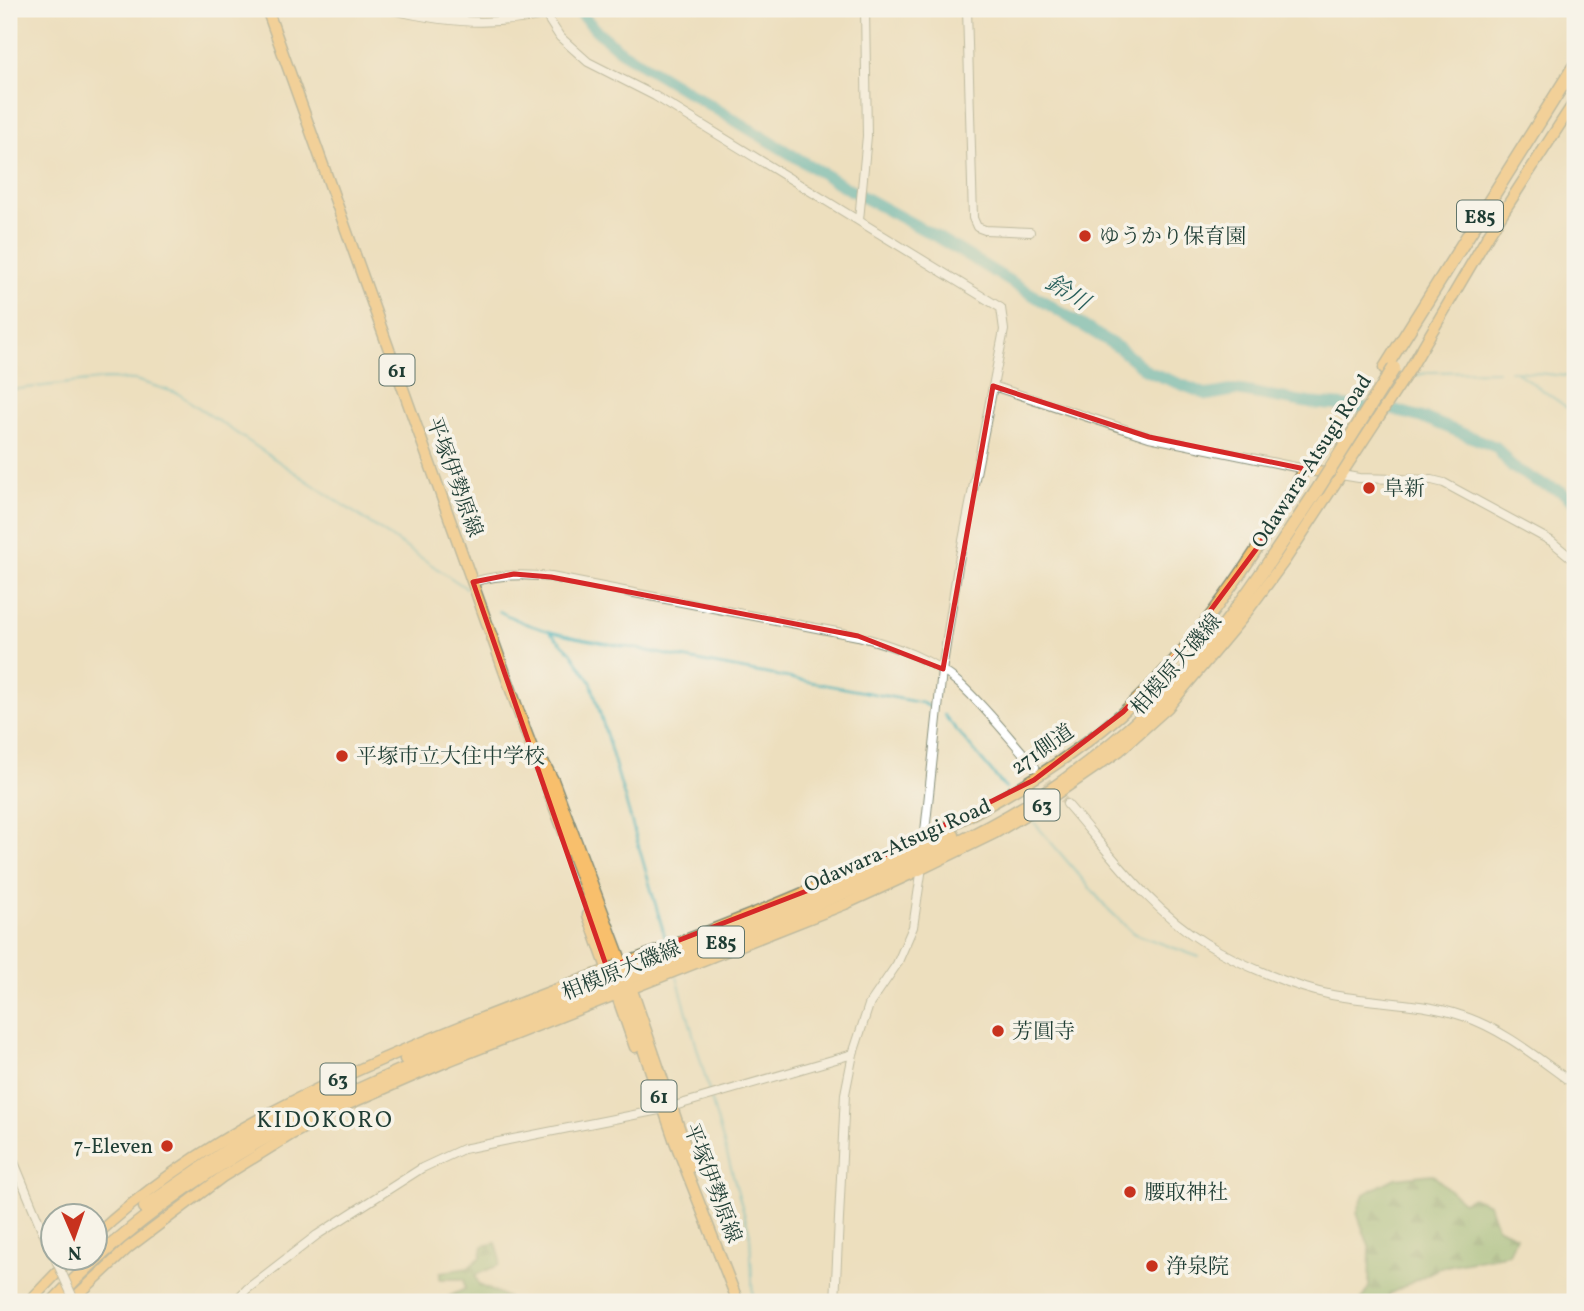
<svg xmlns="http://www.w3.org/2000/svg" width="1584" height="1311" font-family="Vollkorn,'Noto Serif JP',serif">
	<defs>
		<pattern id="forest-firs" width="22" height="20" patternUnits="userSpaceOnUse" patternTransform="scale(1.75)"><rect width="22" height="20" fill="#81b36d"/><path d="M5 1l3.5 6h-7zM16 11l3.5 6h-7z" fill="#69935a"/></pattern>
	</defs>
	<rect width="100%" height="100%" fill="#f7f3e8"/>
	<filter id="ink" filterUnits="userSpaceOnUse"><feTurbulence type="fractalNoise" baseFrequency=".0143" numOctaves="2"/><feDisplacementMap in="SourceGraphic" scale="14" xChannelSelector="R" yChannelSelector="G"/><feConvolveMatrix kernelMatrix="1 2 1 2 8 2 1 2 1" color-interpolation-filters="sRGB"/></filter>
	<filter id="wash" filterUnits="userSpaceOnUse"><feTurbulence type="fractalNoise" baseFrequency=".00686" numOctaves="4" result="noise"/><feDisplacementMap in="SourceGraphic" scale="28" xChannelSelector="R" yChannelSelector="G"/><feGaussianBlur stdDeviation="1.57" result="paint"/><feColorMatrix in="noise" values="0 0 0 0 0 0 0 0 0 0 0 0 0 0 0 0 0 1.4 0 .05"/><feComposite in="paint" operator="in"/></filter>
	<g filter="url(#wash)">
		<rect width="100%" height="100%" fill="#eddfbe"/>
		<path fill="url(#forest-firs)" stroke="#507850" stroke-width="2" d="M1432,1174L1463,1202L1472,1197L1489,1204L1497,1227L1516,1236L1509,1254L1441,1267L1389,1294V1302H1360L1369,1287L1370,1249L1357,1213L1364,1194L1395,1178Z
			M496,1243L500,1257L499,1265L475,1275L479,1285L508,1298L509,1302H448V1297L465,1289L464,1279H440V1272L468,1268L481,1257L483,1246Z"/>
		<g fill="none" stroke-linecap="round" stroke-linejoin="round">
			<path stroke="#3eafb7" stroke-width="2" d="M1510,371H1515L1575,413
				M1517,371L1575,377
				M1412,376L1432,372L1498,371
				M9,390L106,379L135,380L177,393L466,588
				M499,611C541,635 591,640 638,649C732,669 827,684 922,703L932,708
				M550,632L571,652L591,682L665,937
				M944,715L1006,789
				M1032,820L1107,908L1133,933L1199,957
				M677,977L710,1094
				M711,1099L750,1234L753,1302"/>
			<path stroke="#3eafb7" stroke-width="12" d="M577,9L597,31L622,52L845,187L937,237L1038,298L1119,348L1147,371L1208,395L1236,390L1309,403L1395,410L1429,420L1496,447L1512,467L1538,482L1561,491L1575,503"/>
		</g>
	</g>
	<g filter="url(#ink)">
		<g fill="none" stroke-linecap="round" stroke-linejoin="round">
			<path stroke="#c4bfa2" stroke-width="8" stroke-dasharray="8 4" stroke-linecap="butt" d="M1039,772L1067,804"/>
			<g stroke="#868e79" stroke-width="10">
				<path id="minor" d="M388,9C459,26 503,26 573,9
					M542,9L560,37L588,62L655,96L1001,308L1004,330L958,566L942,671L925,832
					M967,9L973,218L977,227L985,230L1030,232
					M859,220L867,136L865,9
					M993,386L1149,437L1305,469
					M1341,475L1359,478L1432,480L1444,483L1551,541L1575,561
					M473,582C499,574 524,574 551,577L858,636C895,646 933,659 961,685C988,710 1011,740 1035,767
					M1067,804C1109,852 1149,909 1205,943C1239,964 1293,987 1332,995C1375,1003 1422,1002 1463,1016C1505,1030 1540,1060 1575,1085
					M9,1150L52,1254
					M234,1302L247,1289L317,1235L422,1168L463,1149L664,1109L853,1054
					M835,1302L845,1094L853,1054L869,1005L897,964L913,927L921,874"/>
			</g>
			<g stroke="#868e79" stroke-width="13">
				<path id="major" d="M267,9L526,732L611,956
					M545,765L553,780L622,963
					M588,915L607,968
					M631,987L686,1148L690,1167
					M616,993L635,1047
					M626,999L674,1139L738,1302
					M94,1237C205,1133 338,1076 477,1020C609,968 745,921 874,862C963,821 1045,780 1120,715C1194,650 1257,554 1305,469L1335,474
					M29,1302L71,1258
					M70,1302L129,1247L222,1177L292,1134L344,1106L450,1060L845,904L915,872L995,833L1030,812L1119,751L1167,708L1243,617L1285,560L1410,369L1489,234L1575,101"/>
			</g>
			<g stroke="#868e79" stroke-width="15">
				<path id="highway" d="M1385,368L1575,65
					M406,1059L840,885L953,835
					M145,1207L242,1140L338,1089
					M53,1302C184,1161 349,1089 524,1020C612,984 701,950 789,915C883,877 982,840 1065,780C1094,759 1122,736 1148,712C1215,648 1265,568 1316,492"/>
			</g>
			<use href="#minor" stroke="#fff" stroke-width="8"/>
			<use href="#major" stroke="#f8bf6c" stroke-width="10"/>
			<use href="#highway" stroke="#f8bf6c" stroke-width="12"/>
			<g stroke="#868e79" stroke-width="10" stroke-linecap="butt">
				<path id="minor-bridge" d="M55,1258L75,1302"/>
			</g>
			<g stroke="#868e79" stroke-width="15" stroke-linecap="butt">
				<path id="highway-bridge" d="M1316,492L1394,368"/>
			</g>
			<use href="#minor-bridge" stroke="#fff" stroke-width="8"/>
			<use href="#highway-bridge" stroke="#f8bf6c" stroke-width="12"/>
		</g>
	</g>
	<path d="M0 0H1584V1311H0ZM993,386L1149,437L1305,469L1260,544L1181,650L1123,712L1034,780L835,880L607,968L473,582L514,574L551,577L858,636L943,669Z" fill="#eddfbe" fill-opacity=".55" fill-rule="evenodd"/>
	<path fill="none" stroke="#d62828" stroke-width="5" stroke-linejoin="round" d="M993,386L1149,437L1305,469L1260,544L1181,650L1123,712L1034,780L835,880L607,968L473,582L514,574L551,577L858,636L943,669Z"/>
	<g fill="#c8321e" stroke="#f7f3e8" stroke-width="2.5">
		<circle cx="1085" cy="236" r="7"/>
		<circle cx="1369" cy="488" r="7"/>
		<circle cx="342" cy="756" r="7"/>
		<circle cx="998" cy="1031" r="7"/>
		<circle cx="167" cy="1146" r="7"/>
		<circle cx="1130" cy="1192" r="7"/>
		<circle cx="1152" cy="1266" r="7"/>
	</g>
	<g text-anchor="middle" stroke-width="7" stroke-linejoin="round" paint-order="stroke">
		<g fill="#f7f3e8" stroke="#60746a" stroke-width="2">
			<rect x="1457" y="200.5" width="46" height="31" rx="5"/>
			<rect x="379.5" y="354.5" width="35" height="31" rx="5"/>
			<rect x="1024.5" y="789.5" width="35" height="31" rx="5"/>
			<rect x="698" y="926.5" width="46" height="31" rx="5"/>
			<rect x="320.5" y="1063.5" width="35" height="31" rx="5"/>
			<rect x="641.5" y="1080.5" width="35" height="31" rx="5"/>
		</g>
		<g font-size="19" font-weight="bold" fill="#1f3d34">
			<text x="1480" y="223">E85</text>
			<text x="397" y="377">61</text>
			<text x="1042" y="812">63</text>
			<text x="721" y="949">E85</text>
			<text x="338" y="1086">63</text>
			<text x="659" y="1103">61</text>
		</g>
		<g font-size="21" fill="#1f3d34" stroke="#f7f3e8" text-anchor="start">
			<text x="1099" y="243">ゆうかり保育園</text>
			<text x="1383" y="495">阜新</text>
			<text x="356" y="763">平塚市立大住中学校</text>
			<text x="1012" y="1038">芳圓寺</text>
			<text x="153" y="1153" text-anchor="end">7-Eleven</text>
			<text x="1144" y="1199">腰取神社</text>
			<text x="1166" y="1273">浄泉院</text>
		</g>
		<g font-size="21" fill="#1f3d34" stroke="#f7f3e8">
			<text transform="translate(1311 461) rotate(-57)" y="7">Odawara-Atsugi Road</text>
			<text transform="translate(455 477) rotate(70)" y="7">平塚伊勢原線</text>
			<text transform="translate(1176 664) rotate(-49)" y="7">相模原大磯線</text>
			<text transform="translate(1042 749) rotate(-35)" y="7">271側道</text>
			<text transform="translate(897 845) rotate(-24)" y="7">Odawara-Atsugi Road</text>
			<text transform="translate(621 970) rotate(-22)" y="7">相模原大磯線</text>
			<text transform="translate(713 1183) rotate(69)" y="7">平塚伊勢原線</text>
		</g>
		<g font-size="23" font-style="italic" fill="#285f5b" stroke="#f7f3e8">
			<text transform="translate(1068 292) rotate(32)" y="8">鈴川</text>
		</g>
		<g font-size="23" letter-spacing="2" fill="#1f3d34" stroke="#f7f3e8">
			<text x="325" y="1127">KIDOKORO</text>
		</g>
	</g>
	<rect width="1584" height="1311" fill="none" stroke="#f7f3e8" stroke-width="35"/>
	<g transform="translate(74 1237) rotate(178)"><circle r="33" fill="#f7f3e8" stroke="#a1aaa0" stroke-width="2"/>
	<path d="M0-5L12 26L0 18L-12 26Z" fill="#c8321e"/>
	<text y="-10" font-size="19" font-weight="bold" text-anchor="middle" fill="#1f3d34">N</text>
	</g>
</svg>
